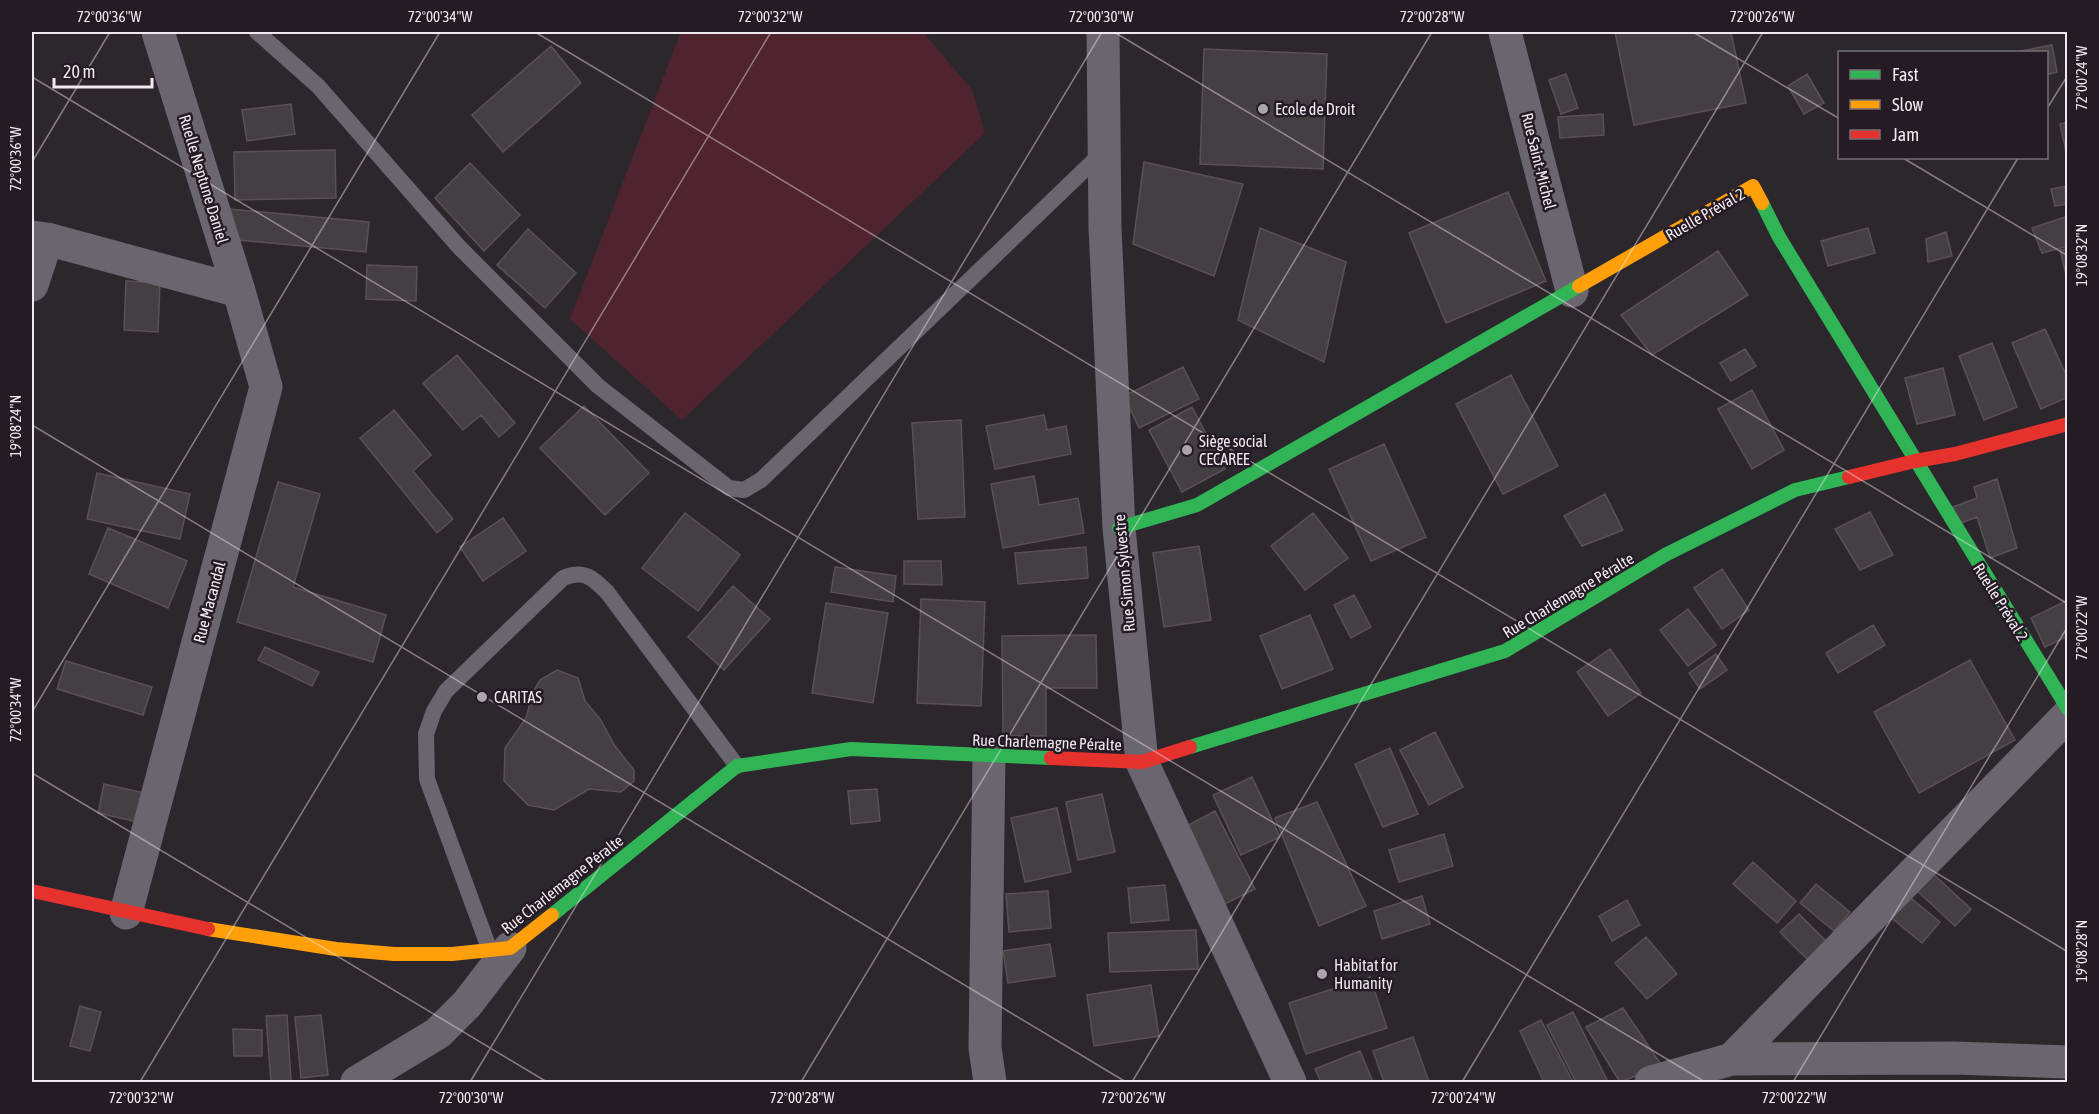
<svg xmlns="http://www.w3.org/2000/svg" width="2099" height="1114" font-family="'Asap Condensed',sans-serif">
	<rect width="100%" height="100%" fill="#2c272c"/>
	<path fill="#50242f" d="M681,32H923L972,90L985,133L682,420L570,319Z"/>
	<path fill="#443f43" stroke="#585256" stroke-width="1.5" d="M1615,32H1731L1746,103L1634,125Z
		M2052,45L2057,72L2046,75V52H2016Z
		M551,46L581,83L503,152L472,115Z
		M1204,49L1327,54L1323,169L1200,164Z
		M1566,74L1578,108L1561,114L1549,80Z
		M1807,74L1824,103L1804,114L1788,86Z
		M291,104L295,134L247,141L242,110Z
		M1603,114L1604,135L1560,138L1558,117Z
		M2068,122V155L2067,156L2060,124Z
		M335,150L336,198L235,200L234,152Z
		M1144,162L1243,184L1214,276L1133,244Z
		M470,163L520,215L484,251L435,198Z
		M2068,186V204L2055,206L2051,189Z
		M1508,192L1546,281L1446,323L1409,233Z
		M229,209L369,222L366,252L227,239Z
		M2068,216V246L2042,253L2032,228Z
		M1260,228L1346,262L1324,362L1238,320Z
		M1868,228L1875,253L1828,266L1821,241Z
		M528,229L576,273L545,308L497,265Z
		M1946,232L1952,256L1928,262L1926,239Z
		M2068,249V275H2066L2060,250Z
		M1718,251L1748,295L1652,355L1621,315Z
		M367,265L417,267L416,301L366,299Z
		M126,281L160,283L158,332L124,330Z
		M2045,329L2068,379V397L2041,409L2012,343Z
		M1992,343L2017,407L1984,420L1959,356Z
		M1745,349L1756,366L1731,381L1720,363Z
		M457,355L515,423L499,437L481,415L463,430L423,383Z
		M1183,367L1199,399L1139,428L1124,396Z
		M1943,368L1955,415L1917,424L1905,378Z
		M1511,375L1558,466L1503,494L1456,404Z
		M1752,390L1784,450L1752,469L1718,409Z
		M584,406L649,473L605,515L540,448Z
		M1192,407L1225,469L1182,492L1149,430Z
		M394,410L431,455L413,471L453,519L437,533L360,438Z
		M1044,415L1047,430L1066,426L1071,454L995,469L986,426Z
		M961,420L965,517L918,519L912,423Z
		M1384,444L1426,537L1371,561L1329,469Z
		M97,473L190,494L180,539L87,519Z
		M1034,476L1039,505L1078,498L1084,533L1003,548L991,484Z
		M1997,479L2017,548L1990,558L1977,517L1958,524L1953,507L1977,498L1974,487Z
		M278,482L320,494L293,587L386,615L373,662L237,622Z
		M1605,494L1623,530L1582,546L1564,516Z
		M1870,512L1893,555L1860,570L1835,529Z
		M685,513L740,555L698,611L642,568Z
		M1313,513L1348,558L1305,590L1271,546Z
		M503,518L526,551L483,581L460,547Z
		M108,528L187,561L168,608L89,574Z
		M1199,546L1211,620L1164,627L1153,553Z
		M1086,547L1088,578L1018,584L1015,553Z
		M904,561H941L942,585L904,584Z
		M835,567L896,576L893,602L831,592Z
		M1722,569L1749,610L1722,629L1694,588Z
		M733,586L770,619L724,670L688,637Z
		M1354,595L1371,627L1351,638L1334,605Z
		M921,599L985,602L981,706L917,703Z
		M2068,600V636L2045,647L2031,618Z
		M826,603L888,613L873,703L812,693Z
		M1688,609L1716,645L1688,666L1660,630Z
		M1310,615L1333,669L1282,689L1260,636Z
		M1873,625L1885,645L1838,673L1826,653Z
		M1096,635L1097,688H1046V736H1003L1002,636Z
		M265,647L319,672L312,686L258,660Z
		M1610,649L1641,693L1608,716L1577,672Z
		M1716,654L1727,670L1700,689L1689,673Z
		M1970,660L2015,740L1919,793L1874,712Z
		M66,661L152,687L143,715L57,689Z
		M557,670L578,678L585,701L600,719L615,746L634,770V781L621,792L589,789L554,810L528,805L504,781L505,748L526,718L533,692L540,680Z
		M1435,732L1463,787L1429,805L1400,750Z
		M1390,748L1418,814L1383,827L1355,764Z
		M1252,777L1280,837L1241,855L1213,795Z
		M104,784L145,793L138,822L98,813Z
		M877,789L880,821L851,824L848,791Z
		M1102,794L1115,852L1078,860L1066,802Z
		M1317,802L1366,906L1319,926L1275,818Z
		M1057,808L1071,872L1025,882L1011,818Z
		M1215,811L1255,889L1217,908L1177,831Z
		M1444,834L1453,866L1399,882L1389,850Z
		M1753,862L1796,901L1777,923L1733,884Z
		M1930,871L1971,909L1955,926L1914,888Z
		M1816,884L1850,912L1834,931L1800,903Z
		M1165,885L1169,920L1131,923L1128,888Z
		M1048,891L1051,928L1009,932L1006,894Z
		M1907,895L1940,922L1922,943L1889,916Z
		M1422,896L1430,924L1382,939L1374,911Z
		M1627,900L1640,925L1612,941L1599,916Z
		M1799,914L1828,943L1809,961L1780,932Z
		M1196,930L1198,969L1110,972L1108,933Z
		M1646,937L1677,974L1647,999L1615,963Z
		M1050,944L1055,976L1008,983L1003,951Z
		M1370,977L1387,1028L1306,1054L1289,1003Z
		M1151,985L1159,1036L1094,1046L1087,995Z
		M80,1006L101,1012L90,1051L70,1046Z
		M1623,1008L1662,1066L1620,1082L1586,1027Z
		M1573,1012L1608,1082H1576L1547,1025Z
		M287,1015L291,1082H271L266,1016Z
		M321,1015L328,1075L301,1078L295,1017Z
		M1541,1020L1573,1082H1544L1520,1031Z
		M233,1029L262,1030V1056H234Z
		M1413,1037L1429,1082H1384L1373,1051Z
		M1360,1051L1373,1082H1321L1315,1069Z"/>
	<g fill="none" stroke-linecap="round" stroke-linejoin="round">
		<path stroke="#6a656e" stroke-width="16" d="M257,32L318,86L459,247L598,386L729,488L744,490L761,480L1104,151
			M490,951L427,779L426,734L434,711L446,691L563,578C584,569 593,578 607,592L737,766"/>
		<path stroke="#6a656e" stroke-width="33" d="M1103,32L1105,228L1119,528L1142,762L1290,1082
			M1505,32L1572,291
			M32,237L47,239L239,291
			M32,285L47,239
			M989,756L985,1048L990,1082
			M126,913L266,387L239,291L158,32
			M1732,1059L2068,715
			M357,1082L438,1033L467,1004L510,948
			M1651,1082L1732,1059L1954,1058L2068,1062"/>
		<path stroke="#30b455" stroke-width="14" d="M1762,203L1779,237L2068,709
			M1119,528L1197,505L1579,286
			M1190,747L1505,651L1665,555L1795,490L1849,477
			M552,915L737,766L851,749L1051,758"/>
		<path stroke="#ff9f0a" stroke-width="14" d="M1579,286L1753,186L1762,203
			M208,929L336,949L394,954H452L510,948L552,915"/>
		<path stroke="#e5322d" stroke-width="14" d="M1849,477L1915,461L1955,454L2068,424
			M1051,758L1142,762L1190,747
			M32,891L208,929"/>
	</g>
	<path fill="none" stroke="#f0e9f0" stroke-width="1.5" stroke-opacity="0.45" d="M535,32L2068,952M1114,32L2068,604M1693,32L1840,119M32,77L1705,1082M2046,110L2068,75M1903,158L2068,256M32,162L110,32M32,425L1126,1082M32,712L440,32M32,773L547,1082M140,1082L771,32M470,1082L1102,32M801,1082L1432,32M1132,1082L1763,32M1462,1082L2018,158M1793,1082L2068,626"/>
	<g fill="#aba5ab" stroke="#251b25" stroke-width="2">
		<circle cx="1263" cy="109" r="6"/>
		<circle cx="1187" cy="450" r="6"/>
		<circle cx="482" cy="697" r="6"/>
		<circle cx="1322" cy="974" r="6"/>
	</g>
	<g text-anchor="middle" stroke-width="5" stroke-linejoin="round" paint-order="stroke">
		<g font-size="16" fill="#f0e9f0" stroke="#251b25" text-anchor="start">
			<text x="1275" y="115">Ecole de Droit</text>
			<text x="1199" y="447">Siège social<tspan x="1199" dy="18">CECAREE</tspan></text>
			<text x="494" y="703">CARITAS</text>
			<text x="1334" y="971">Habitat for<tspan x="1334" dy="18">Humanity</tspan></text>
		</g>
		<g font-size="16" fill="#f0e9f0" stroke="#251b25">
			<text transform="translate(1539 161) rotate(76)" y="6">Rue Saint-Michel</text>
			<text transform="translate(204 179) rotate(73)" y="6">Ruelle Neptune Daniel</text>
			<text transform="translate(1705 214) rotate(-30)" y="6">Ruelle Préval 2</text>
			<text transform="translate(1124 573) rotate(-95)" y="6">Rue Simon Sylvestre</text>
			<text transform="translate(1568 595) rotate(-31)" y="6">Rue Charlemagne Péralte</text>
			<text transform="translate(209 602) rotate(-75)" y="6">Rue Macandal</text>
			<text transform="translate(2001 602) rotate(58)" y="6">Ruelle Préval 2</text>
			<text transform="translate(1047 742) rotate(2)" y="6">Rue Charlemagne Péralte</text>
			<text transform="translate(562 884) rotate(-38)" y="6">Rue Charlemagne Péralte</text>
		</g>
	</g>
	<rect width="2099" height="1114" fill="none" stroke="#251b25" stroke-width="66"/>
	<rect x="1838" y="51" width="210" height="108" fill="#251b25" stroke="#766d76" stroke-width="1.5"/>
	<rect x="1850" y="70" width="30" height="9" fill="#30b455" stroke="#766d76" stroke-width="1.5"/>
	<text x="1892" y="81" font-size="18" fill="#f0e9f0">Fast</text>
	<rect x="1850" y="100" width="30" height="9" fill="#ff9f0a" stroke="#766d76" stroke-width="1.5"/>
	<text x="1892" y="111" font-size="18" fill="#f0e9f0">Slow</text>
	<rect x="1850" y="130" width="30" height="9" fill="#e5322d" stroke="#766d76" stroke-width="1.5"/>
	<text x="1892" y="141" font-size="18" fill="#f0e9f0">Jam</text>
	<path d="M54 78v9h98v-9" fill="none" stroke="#f0e9f0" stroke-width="3"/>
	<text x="63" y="78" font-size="18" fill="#f0e9f0" stroke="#251b25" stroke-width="4.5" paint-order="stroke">20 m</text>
	<rect x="33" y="33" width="2033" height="1048" fill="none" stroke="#f0e9f0" stroke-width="2"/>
	<g font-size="15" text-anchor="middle" fill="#f0e9f0">
		<text x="109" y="22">72°00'36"W</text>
		<text x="440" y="22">72°00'34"W</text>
		<text x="770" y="22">72°00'32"W</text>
		<text x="1101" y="22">72°00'30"W</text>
		<text x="1432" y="22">72°00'28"W</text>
		<text x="1762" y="22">72°00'26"W</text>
		<text transform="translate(2082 78) rotate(-90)" y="5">72°00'24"W</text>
		<text transform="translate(16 159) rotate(-90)" y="5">72°00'36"W</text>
		<text transform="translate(2082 255) rotate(-90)" y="5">19°08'32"N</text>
		<text transform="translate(16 426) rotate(-90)" y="5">19°08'24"N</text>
		<text transform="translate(2082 628) rotate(-90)" y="5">72°00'22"W</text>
		<text transform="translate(16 710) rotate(-90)" y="5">72°00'34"W</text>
		<text transform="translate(2082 951) rotate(-90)" y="5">19°08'28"N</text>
		<text x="141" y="1103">72°00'32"W</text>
		<text x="471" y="1103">72°00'30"W</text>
		<text x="802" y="1103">72°00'28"W</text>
		<text x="1133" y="1103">72°00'26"W</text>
		<text x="1463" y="1103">72°00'24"W</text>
		<text x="1794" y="1103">72°00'22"W</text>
	</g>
</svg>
